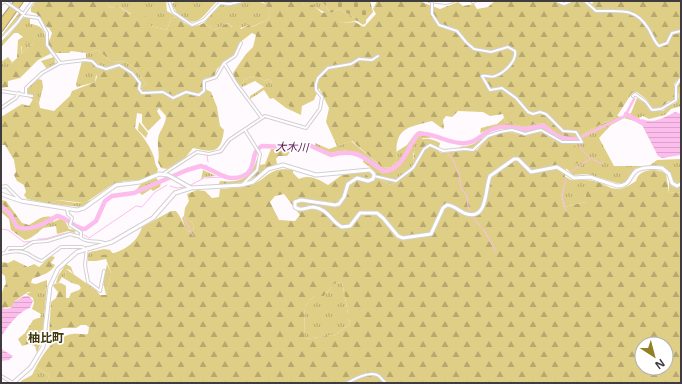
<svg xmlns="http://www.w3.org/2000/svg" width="682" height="384" font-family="'Noto Sans','Noto Sans JP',sans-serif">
	<defs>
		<pattern id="grass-tufts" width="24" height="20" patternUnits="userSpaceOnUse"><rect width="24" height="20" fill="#dfce86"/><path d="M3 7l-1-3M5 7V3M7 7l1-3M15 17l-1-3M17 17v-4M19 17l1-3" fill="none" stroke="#b6a86f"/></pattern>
		<pattern id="forest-firs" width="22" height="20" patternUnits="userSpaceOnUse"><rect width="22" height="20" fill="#dfce86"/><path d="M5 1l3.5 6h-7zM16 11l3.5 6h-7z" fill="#b6a86f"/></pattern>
		<pattern id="cemetery-stones" width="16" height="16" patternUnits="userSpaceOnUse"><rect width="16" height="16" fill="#dfce86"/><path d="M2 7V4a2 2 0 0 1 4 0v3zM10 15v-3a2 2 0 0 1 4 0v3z" fill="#b6a86f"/></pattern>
		<pattern id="water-rules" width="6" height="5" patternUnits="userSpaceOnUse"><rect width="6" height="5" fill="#fcbded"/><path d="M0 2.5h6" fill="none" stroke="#d9a3cc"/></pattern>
	</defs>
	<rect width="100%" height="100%" fill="#fefafd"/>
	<path fill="url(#grass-tufts)" d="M106,1H166L167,11L177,17L171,18L167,30L151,26L118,6L110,8Z
		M175,1H218C207,9 199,30 184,18C178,14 175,11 172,4Z
		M247,1C259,1 274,2 269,19L251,27L248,25C241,29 234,30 228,23L214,30L204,23L219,5L222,4L228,6Z
		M301,1H322L331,13L339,9L352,16L357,21L342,23C333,14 323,14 313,5H304Z
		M19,13L22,15L1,37V36Z
		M23,18H30V24C42,25 46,31 45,43H33L21,54L23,37L18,33H14L1,47L2,41L9,35Z
		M98,50L111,61L126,62L136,69L146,84L140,88L136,80L127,72L113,68L107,71L97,68L95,82L77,87L76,84L82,61L86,60V53Z
		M8,57L12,62L8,69L1,73V62Z
		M54,57L56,65L47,69L41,61Z
		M256,76L265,81L269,79L299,110L302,106L301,115L286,108L273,98L270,99L264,90L250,99V96L264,87L255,81L242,87L240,85L245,79Z
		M38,79L42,80L43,87L39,103L27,96L26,89Z
		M681,80V106L671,109L665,115L649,119L643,116L639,118L641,123L624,118L611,125L599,138L614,166H643L634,169L630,179L623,183H617L587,174L573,175L566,168L559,144L543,133L536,132L526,136L505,131L501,125L480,133L481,128L497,124L504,118L505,122L525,127L538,123L545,124L557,134H582L617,116L624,118L631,113L637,98L645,103L650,111H663L669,105C681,104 679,96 677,86Z
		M139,122L148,133L146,138L138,130Z
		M419,131L430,133V138H423L413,154V165L395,183L391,185L377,178L372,181L364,172L371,168L363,162L364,157C351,150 345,149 331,153L315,147V143L329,149L351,141L383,168L391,167L397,161L396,152L407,145L414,135Z
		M481,138L484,140C473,154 472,150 455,151L460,147C469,146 474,145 481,138Z
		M681,159V182L678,184L672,180C669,166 661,164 649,166L657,160Z
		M203,170L216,176L204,177L201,180Z
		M564,176L571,180H586V202L564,207L561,198Z
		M156,178L161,183L160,187L153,191L151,189L142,195L136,190L141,184Z
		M669,182L673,187H681V192L669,193Z
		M58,200C70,202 80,205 91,200L83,207L50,204Z
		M184,216L194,225L193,230L189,232L185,227L182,218Z
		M60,219L65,221L69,229L75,230V233L68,231L57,234L56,226L43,228L46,225Z
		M104,249L110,250L114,255H97L96,261H88L87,255L90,252Z
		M66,264L71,267L74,275L70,270L66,269L65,279L62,277L58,284L56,283L58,276Z
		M107,264L111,273L106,295L103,282Z
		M342,282L350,324L335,335L304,339L305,306L314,296H324L334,284Z
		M47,287L44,318H40L41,314L32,309L34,303L33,298L26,294L38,290L43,293Z
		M36,367L49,375L47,383H21V381L32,375Z"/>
	<path fill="url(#forest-firs)" fill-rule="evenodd" d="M36,1H106L110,8L118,6L130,14L142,11L151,26L167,30L171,18L177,17C189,26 190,29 204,23L214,30L228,23L232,27L237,25L241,29L249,25L252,27L269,19C271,11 269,6 262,1H301L304,5H313L322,13C332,11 336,17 342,23L355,22L364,27L376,14L373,9L377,1H419L440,9L458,2L463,6L474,4L477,9L488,7L495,1H588L592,4L594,1H681V76L674,84L675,100L673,101H669L662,107L653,109L647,100L637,92L632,93L617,116L582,134L568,137L557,134L545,124L538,123L525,127L505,122L503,114L490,116L483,112L458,111L452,117L446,116L443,120L444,128L443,129L432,121C404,128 394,129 397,161L391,167L383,168L352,141L337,146L326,122L329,108L319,88L314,100L302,106L299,111C287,104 269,98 272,82L269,79L265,81L256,76L245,79L240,85L236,83L233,73L246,54L253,47L256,35L252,33L239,43L234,56L224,62L217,69L214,77L205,78L202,82L203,88L211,92L217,107L220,126L224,130C221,153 214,153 193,148L185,158L167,169L161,168L158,162C160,154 157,147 158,139C159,131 166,125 166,116L159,108L157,111L161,118L148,131L142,123V114L137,113L135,128C143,136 150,146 154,157C155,162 155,165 158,169L157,173L144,180L124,181L110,186L85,203L58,200L50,204L27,199L24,195L26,192L24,185L17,181L14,175L16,172L14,160L5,145H1V117L22,104L29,106L33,99L39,103L40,108L54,111L70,96L72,91L95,82L97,77L92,63L97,68L107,71C118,65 128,70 136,79C139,83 138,85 140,88L146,84L136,69L126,62L111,61L98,50L86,53L71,51L69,53H56L51,50L50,54L38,60L20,78L8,81V87L1,88V73L17,58L18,40L23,37L28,41L21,47V54L33,43L41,39L45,43L50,39L52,33L49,28L45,26L37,14L31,12V8Z
		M505,131L526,136L536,132L543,133L559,144L575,146L581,161L566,169L561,198L564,207L586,202V180C611,181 610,199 636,181C638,169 657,167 666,174L669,193L681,192V383H47L49,375L36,367C45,351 53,338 72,334C78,333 83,335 88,334L89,327L86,325H81L76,328H63L49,334L51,302L56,298L58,292L53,286L54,284L61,283L66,286V298H69L71,293L79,290L81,288L79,285L72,283L65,279L66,269L96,290L100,295H106L111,273L106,259L96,261V255C115,256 136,247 142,227L171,211H176C182,218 183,225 189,232L193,230L194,225L184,216L185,208L189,201L187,194L197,190L205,191L212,198L219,197L220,189C229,188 242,188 251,185C269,178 269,166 293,170V173L299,179C310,174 318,179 328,185L342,175L364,172L372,181L377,178L391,185L395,183L413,165C414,144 418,132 440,143L438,151L442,153L466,150L472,151L477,150L489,137ZM284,194L300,215L295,221L279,220L270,202L275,196ZM342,282L350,324L335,335L304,339L305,306L314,296H324L334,284ZM642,344H666V368H642Z
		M271,149H287L290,152L287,156H278L276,159L277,164C266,167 264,172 255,177C244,184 232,185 219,184L220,181C241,183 251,178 257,159L260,165L265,164Z
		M1,200L6,201L22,223L29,225C37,221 41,215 52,217L53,222C42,226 35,238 25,240L11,230L9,219L1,212Z
		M51,256L55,257L51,263L55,265C51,273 40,276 32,279L31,283L36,284L47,280V287L43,293L38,290L33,293L28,292L15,301L12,307L2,308C0,301 2,288 6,284L5,276L1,273V262L8,263L14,260L28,267L34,264L39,267Z
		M38,318H44L43,337L37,353L35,346L28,344L22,346L18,339L25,333L33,320Z"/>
	<path fill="url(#cemetery-stones)" d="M322,1H370L373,12L366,20V23L363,25L357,21L352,16L339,9L331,13Z"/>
	<path fill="url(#water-rules)" d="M675,112L681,114V155L662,158L658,156L640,121L642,119C654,124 663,118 675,112Z
		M24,296H29L33,301L30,308C19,311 7,327 1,337V307L5,309L11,308L14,302Z
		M1,347L3,350L13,356L9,360L1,361Z"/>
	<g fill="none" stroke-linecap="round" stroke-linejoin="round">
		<path stroke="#fcbded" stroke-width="1" d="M577,139C582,153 589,159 603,164
			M214,154L221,153L230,141
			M448,154L453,160L459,174L461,188L467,196L468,206L470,211
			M207,155L208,162
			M204,167L207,165
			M572,171L590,159
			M566,179L562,196L566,211
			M191,185L204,178L223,177
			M170,186L177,188L184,187
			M184,218L193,236
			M473,218L484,230L496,252
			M1,229L8,230L24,242L35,241
			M84,235L89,238L136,206L142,207L155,192L167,185
			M74,237L79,238
			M38,239C51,240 60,232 71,233"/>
		<path stroke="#fcbded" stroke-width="2.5" d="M577,139L625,116L634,99"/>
		<path stroke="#fcbded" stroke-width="4.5" d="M626,114L646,125
			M1,206L10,214L17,227C31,232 45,223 57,216C69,218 74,229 85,229L96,221L105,201L112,196L134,193L187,170L201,166C216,170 225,183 243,176C258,170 249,152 262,146L285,147L309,145L331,155C356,148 364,157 383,171C402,172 408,146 418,134C435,132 449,145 466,143C477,143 482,133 493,129C508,124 512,129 526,129C532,128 538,126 544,126C555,136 562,140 577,139"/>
		<g stroke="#d3cfd2" stroke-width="4">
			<path id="street" d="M169,1L173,12L192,25L204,20L220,3L230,4L242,1
				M429,1L446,3L453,1
				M472,1L473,2L475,1
				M557,1L564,4L571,1
				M585,1L596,11C618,12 634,6 648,28C652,34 654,42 659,46L667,43L672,33L681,31
				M1,4L5,1
				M22,13L25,16L39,18L47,33V45L60,63L85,60L92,61L97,66L106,69L119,65L132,73L140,83L139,89L142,93L163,92L173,98L186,92L199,95L204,91V81L216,77L224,63
				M1,40L17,23L33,1
				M241,43L235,56L224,63L236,83L262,118
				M1,91L32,96
				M26,95V88L42,73L60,63
				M633,96L635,94L646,102L652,110L661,109L676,100V86L681,78
				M1,108L16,98L19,93
				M163,174L197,152L209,154L221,151L229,140L265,116L306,128L320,109L322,97L316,90V84L318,78L328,68L351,64L359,59L372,60L378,56
				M374,176L396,181L413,168L424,149L430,145L443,151L465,149L473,150L488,136L500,132L512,130L525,134L541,130L562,142H582L576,132L563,131L546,114L540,112L533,114L528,112L516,98L502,88L490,90L482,76C487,75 491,78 495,76C504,73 517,61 515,51L508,47L491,52L474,49L466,42L457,31L439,25L432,14V3
				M242,185L257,170L260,154L245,130
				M1,187L6,186L20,200
				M67,209L68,214L72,218L70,225L81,232V238C89,244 99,239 106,244
				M87,248L85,265L88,282L100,291L104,271
				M6,252L9,248H23L33,242L47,241L70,234L81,237
				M1,254C10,251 21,249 30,255C35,258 37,260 42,261L61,247H82L84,248
				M1,376L13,383
				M347,383C354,379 371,370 379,376C381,378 383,381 386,383"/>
		</g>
		<g stroke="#d3cfd2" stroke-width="5">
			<path id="secondary" d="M1,194L21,201L77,210L84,208L116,185L140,182L159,174L168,175L191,188
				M13,383L31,367L43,347L50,286L58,269L77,252L112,242L153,218L175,193L191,188L242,185L253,182L268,169L283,165L316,175L370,170L374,174L373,179L368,181L357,178L348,184L344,197L339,204L335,205L301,200L295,202V207C301,212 307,207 313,207C329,209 330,221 342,227L350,226L360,213H377L383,218L398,236L403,238L431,234L443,208L447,205C454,205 460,212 467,214C488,220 485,188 490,176L514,159H518L531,172L557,167L574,178L590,177L617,186C631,186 629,176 636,171C642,167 655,167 662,168L669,174L672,183L677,186L681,184"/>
		</g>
		<g stroke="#a99c6a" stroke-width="6">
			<path id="highway" d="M1,22L17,1
				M1,29L21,1"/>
		</g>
		<use href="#street" stroke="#fff" stroke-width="2"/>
		<use href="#secondary" stroke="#fff" stroke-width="3"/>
		<use href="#highway" stroke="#e2cf82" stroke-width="4"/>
		<g stroke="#d3cfd2" stroke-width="4" stroke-linecap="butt">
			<path id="street-bridge" d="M6,2L22,13"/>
		</g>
		<use href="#street-bridge" stroke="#fff" stroke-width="2"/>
	</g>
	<g text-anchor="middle" stroke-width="3.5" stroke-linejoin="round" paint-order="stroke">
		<g font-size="11" font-style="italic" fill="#5b1450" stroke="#fff">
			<text transform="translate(292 147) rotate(2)" y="4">大木川</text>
		</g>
		<g font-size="12" font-weight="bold" fill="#43390f" stroke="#fff">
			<text x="46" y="342">柚比町</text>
		</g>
	</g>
	<rect width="682" height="384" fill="none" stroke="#3e3c3e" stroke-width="4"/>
	<g transform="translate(654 356) rotate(144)"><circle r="19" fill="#ffffff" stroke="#b2b1b2"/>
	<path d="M0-3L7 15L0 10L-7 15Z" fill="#937f26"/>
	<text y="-6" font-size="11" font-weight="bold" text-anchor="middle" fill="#3e3c3e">N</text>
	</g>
</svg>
